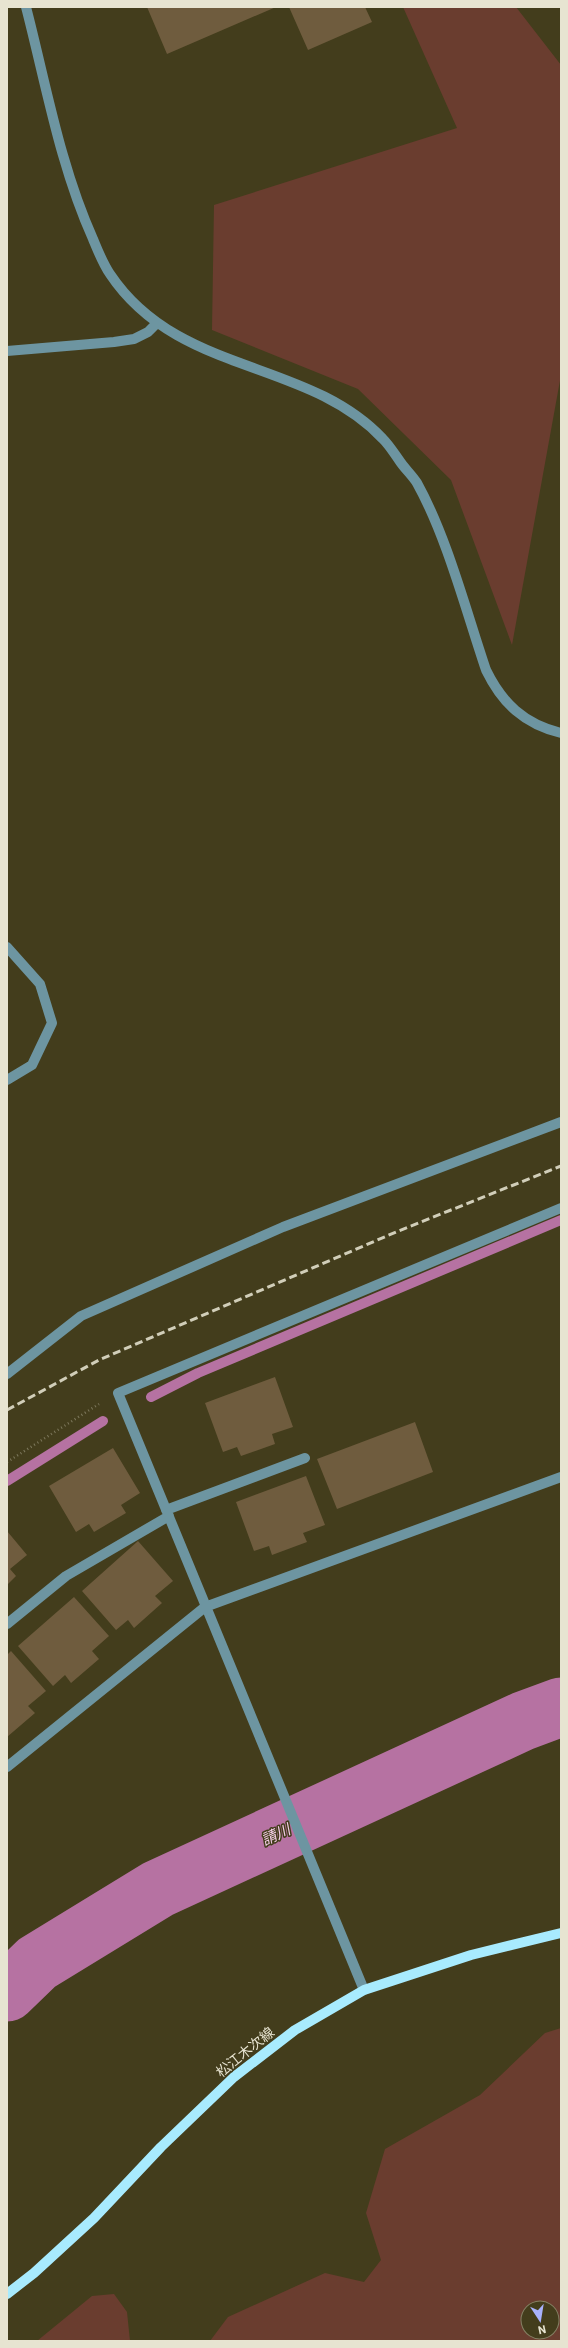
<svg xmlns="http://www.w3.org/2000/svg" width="568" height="2348" font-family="Roboto,'Noto Sans JP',sans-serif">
	<rect width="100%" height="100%" fill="#433d1c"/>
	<path fill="#6a3d2f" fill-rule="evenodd" d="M403,7H516L561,65V375L512,645L451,480L358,389L212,330L214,205L457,128Z
		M561,2028V2341H210L228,2317L325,2273L364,2282L381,2260L366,2213L385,2149L480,2095L545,2033ZM528,2308H552V2332H528Z
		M114,2294L127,2312L130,2341H37L92,2296Z"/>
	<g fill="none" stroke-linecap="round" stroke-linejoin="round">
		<path stroke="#b672a2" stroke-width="10" d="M151,1397L198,1373L561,1220
			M7,1481L103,1421"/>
		<path stroke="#b672a2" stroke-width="59" d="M7,1992L37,1963L158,1889L523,1721L561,1707"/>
	</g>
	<path fill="#6f5c3e" d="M147,7H276L167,54Z
		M289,7H365L372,22L308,50Z
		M275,1377L293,1427L272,1434L275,1444L241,1456L237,1447L223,1452L205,1403Z
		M415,1422L433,1472L337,1509L317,1459Z
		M113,1448L140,1493L121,1505L126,1513L94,1532L89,1524L76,1532L49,1486Z
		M306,1476L325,1525L303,1533L307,1542L272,1555L269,1546L254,1551L236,1502Z
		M7,1531L27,1555L10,1569L16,1576L7,1585Z
		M138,1541L173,1581L155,1596L162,1603L134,1628L128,1620L116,1630L82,1591Z
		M74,1597L109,1636L92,1651L99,1659L71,1683L65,1675L53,1686L18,1646Z
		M11,1651L46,1691L28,1706L35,1713L7,1737V1655Z"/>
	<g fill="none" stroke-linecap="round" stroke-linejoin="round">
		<path stroke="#7d785c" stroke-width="2.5" stroke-dasharray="1 3" stroke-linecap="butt" d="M7,1462L99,1404"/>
		<path stroke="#6d95a1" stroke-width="10" d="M26,7C46,84 60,166 93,239C98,251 103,264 110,274C178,376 307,358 383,439C389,445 394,453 399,460C404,468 412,475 417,483C447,537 466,611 486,670C502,703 524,724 561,733
			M7,351L114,342L134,339L148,332L157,323
			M7,947L40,984L52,1023L32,1065L7,1080
			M7,1374L81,1316L283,1227L561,1122
			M166,1510L305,1458
			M7,1624L66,1576L169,1516
			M7,1767L205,1607L561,1477
			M364,1990L118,1393L561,1208"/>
		<path stroke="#a8ebfe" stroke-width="10" d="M7,2294L34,2273L94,2218L161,2147L234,2077L295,2030L364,1990L471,1955L561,1933"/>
		<path stroke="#d1ceb9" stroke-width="3" stroke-dasharray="8 4" stroke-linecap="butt" d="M7,1410L99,1360L396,1232L561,1166"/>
	</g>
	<g text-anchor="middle" stroke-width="3" stroke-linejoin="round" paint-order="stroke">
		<g font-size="14" fill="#e7e4d1" stroke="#433d1c">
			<text transform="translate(245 2052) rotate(-39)" y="5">松江木次線</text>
		</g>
		<g font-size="15" font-style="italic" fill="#f6d0ea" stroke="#433d1c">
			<text transform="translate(276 1835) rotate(-25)" y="5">請川</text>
		</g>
	</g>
	<rect width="568" height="2348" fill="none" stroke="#e7e4d1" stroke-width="16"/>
	<g transform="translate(540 2320) rotate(168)"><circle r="19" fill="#433d1c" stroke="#858064"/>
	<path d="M0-3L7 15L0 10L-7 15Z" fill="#a7b1fc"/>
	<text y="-6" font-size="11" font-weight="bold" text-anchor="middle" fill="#e7e4d1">N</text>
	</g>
</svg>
